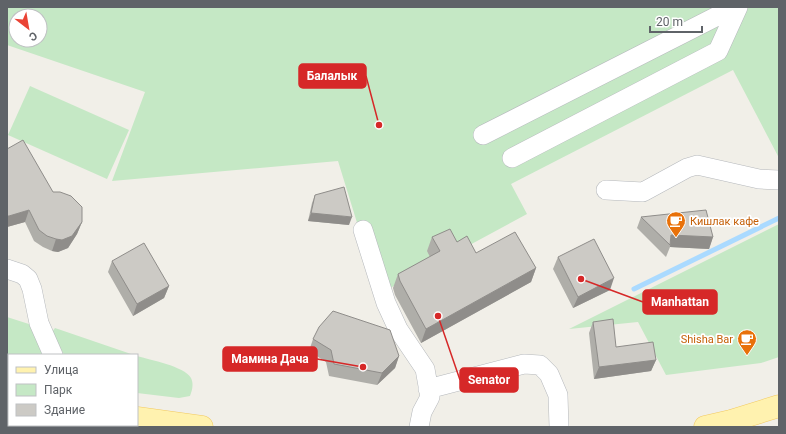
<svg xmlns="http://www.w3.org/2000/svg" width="786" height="434" font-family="Roboto,sans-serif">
	<rect width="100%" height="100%" fill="#f1efe8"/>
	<path fill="#c5e8c5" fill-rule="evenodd" d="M7,7H779V158L733,70L511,184L527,214L379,294L338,161L112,181L145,92L7,45ZM16,16H40V40H16Z
		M30,86L129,130L107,179L8,135Z
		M779,224V357L761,363L666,375L638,322L569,329Z
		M7,317L32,325L49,355H9V373H7Z
		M55,328L134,355H64L52,332Z
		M137,356C150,360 184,366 191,378C194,384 192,391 190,396L179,398L137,393Z
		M7,416L9,417V425H72L87,427H7Z"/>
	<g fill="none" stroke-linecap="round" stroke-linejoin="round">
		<path stroke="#aadaff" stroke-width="5" d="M634,289L779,218"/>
		<g stroke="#b5b8bc" stroke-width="20">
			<path id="minor" d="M483,135L735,7
				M512,158L718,51L738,7
				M606,190L643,192L687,168L697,165L759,179L779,180
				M363,230L386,303L398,329L425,369L430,397L422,412L419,427
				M7,269L22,274L28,279L32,289L39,323L53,355
				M428,389L524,364L540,365L549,374L558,395L559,427"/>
		</g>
		<g stroke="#f2c960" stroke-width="23">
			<path id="major" d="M7,401L9,402
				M137,418L202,427
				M705,427L731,421L779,406"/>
		</g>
		<use href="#minor" stroke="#fff" stroke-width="19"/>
		<use href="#major" stroke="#fff2af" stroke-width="22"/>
	</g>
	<path fill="#afaea9" d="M53,192L82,222L77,234L68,248L58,252L52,251L43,247L34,241L25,222L7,227Z
		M315,195L349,225L308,221L312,203Z
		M641,217L713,237L709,249L670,247L666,257L637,228Z
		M432,237L457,242L476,253L536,268L531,282L421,343L395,295L393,288L398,274L430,257L427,251Z
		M558,257L610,290L573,308L553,269Z
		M112,261L169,286L164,298L133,316L108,272Z
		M593,322L616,347L656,360L651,371L594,379L589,333Z
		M313,339L399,356L395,368L377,385L329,376L326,362L309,351Z"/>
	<path fill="#8f8d8a" d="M29,210L25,222L7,227V216Z
		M311,213L352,217L349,225L308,221Z
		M82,222L77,234L68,248L58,252L52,251L56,239Z
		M671,235L713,237L709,249L670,247Z
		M536,268L531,282L421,343L426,329Z
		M614,278L610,290L573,308L578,297Z
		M169,286L164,298L133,316L137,304Z
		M399,356L395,368L377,385L382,373Z
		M656,360L651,371L594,379L599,367Z"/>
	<path fill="#cccac5" stroke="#8f8d8a" d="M23,140L53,192H60L71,196L82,207V222L72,236L62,240L56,239L47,236L39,230L29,210L9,216H7V149Z
		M344,187L352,217L311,213L315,195Z
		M706,210L713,237L671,235L670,245L641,217Z
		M450,229L457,242L467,236L476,253L515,232L536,268L426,329L400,281L398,274L440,251L432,237Z
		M594,239L614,278L578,297L558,257Z
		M144,243L169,286L137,304L112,261Z
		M333,311L390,330L399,356L382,373L334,364L331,350L313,339L319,327Z
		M613,319L616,347L653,342L656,360L599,367L593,322Z"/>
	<defs>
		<g id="cafe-pin" transform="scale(1)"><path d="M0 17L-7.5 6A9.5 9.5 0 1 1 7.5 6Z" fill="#e8710a" stroke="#fff"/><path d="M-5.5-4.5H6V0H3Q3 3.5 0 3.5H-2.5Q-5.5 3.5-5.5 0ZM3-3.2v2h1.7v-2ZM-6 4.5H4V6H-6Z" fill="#fff"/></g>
	</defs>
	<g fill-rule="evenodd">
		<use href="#cafe-pin" x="676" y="221"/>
		<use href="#cafe-pin" x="747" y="339"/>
	</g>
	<g text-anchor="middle" stroke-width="3.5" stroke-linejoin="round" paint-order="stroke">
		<g font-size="11" fill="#c56008" stroke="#fff" text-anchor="start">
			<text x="690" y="225">Кишлак кафе</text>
			<text x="733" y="343" text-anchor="end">Shisha Bar</text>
		</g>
	</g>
	<path fill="none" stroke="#d62828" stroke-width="1.5" d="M379 125L366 76M581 279L643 302M363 367L317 359M438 316L460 380"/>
	<g fill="#d62828" stroke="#fff" stroke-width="1.5">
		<circle cx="379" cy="125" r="4"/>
		<circle cx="581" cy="279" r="4"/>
		<circle cx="363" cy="367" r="4"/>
		<circle cx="438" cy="316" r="4"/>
	</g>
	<g fill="#d62828" stroke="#d62828" stroke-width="1.5">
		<rect x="299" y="64" width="67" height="24" rx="4"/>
		<rect x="643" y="290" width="74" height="24" rx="4"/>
		<rect x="223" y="347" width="94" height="24" rx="4"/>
		<rect x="460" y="368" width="58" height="24" rx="4"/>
	</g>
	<g font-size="12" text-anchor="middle" font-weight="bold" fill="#fff">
		<text x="332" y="80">Балалык</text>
		<text x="680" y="306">Manhattan</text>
		<text x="270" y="363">Мамина Дача</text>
		<text x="489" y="384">Senator</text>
	</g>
	<rect width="786" height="434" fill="none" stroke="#5f6368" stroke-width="16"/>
	<rect x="8" y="354" width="130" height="72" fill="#ffffff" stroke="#bfc1c3"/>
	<rect x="16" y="367" width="20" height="6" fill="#fff2af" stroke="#bfc1c3"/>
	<text x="44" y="374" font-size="12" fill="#5f6368">Улица</text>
	<rect x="16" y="384" width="20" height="12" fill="#c5e8c5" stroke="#bfc1c3"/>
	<text x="44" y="394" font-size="12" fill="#5f6368">Парк</text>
	<rect x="16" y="404" width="20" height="12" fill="#cccac5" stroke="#bfc1c3"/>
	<text x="44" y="414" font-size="12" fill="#5f6368">Здание</text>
	<g transform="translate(28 28) rotate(149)"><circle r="19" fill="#ffffff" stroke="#bfc1c3"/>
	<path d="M0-3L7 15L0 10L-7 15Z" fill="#ea4335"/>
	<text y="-6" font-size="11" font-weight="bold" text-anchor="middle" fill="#5f6368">С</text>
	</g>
	<path d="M650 26v6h52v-6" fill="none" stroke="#5f6368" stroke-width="2"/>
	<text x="656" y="26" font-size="12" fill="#5f6368" stroke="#ffffff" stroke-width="3" paint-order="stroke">20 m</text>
</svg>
